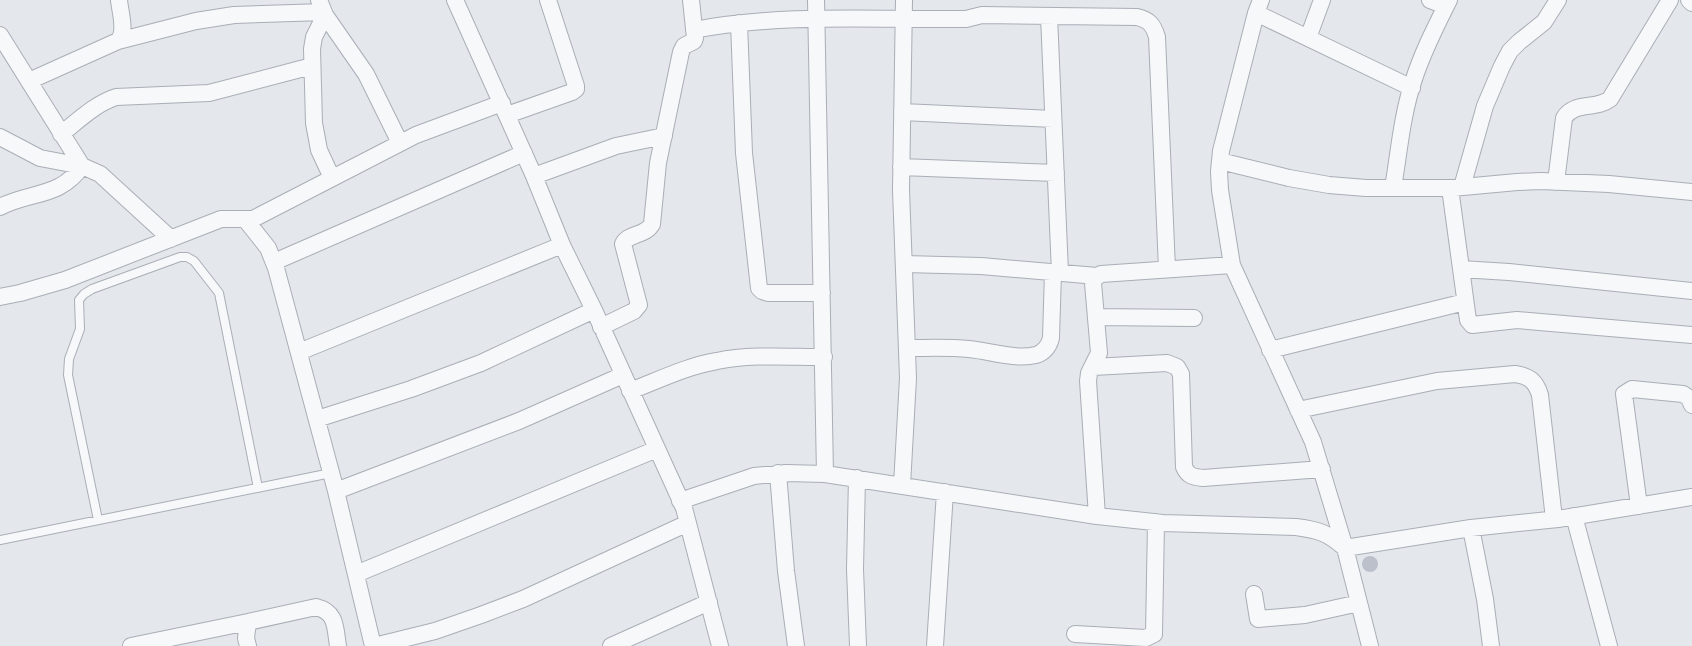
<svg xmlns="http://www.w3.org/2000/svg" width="1692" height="646" font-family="'Work Sans',sans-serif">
	<rect width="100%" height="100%" fill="#e4e7ec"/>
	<path fill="#bbc0ca" d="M1362 564a8 8 0 1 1 16 0a8 8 0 1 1-16 0Z"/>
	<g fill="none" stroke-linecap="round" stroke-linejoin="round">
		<g stroke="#a9aeb7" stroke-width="10">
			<path id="service" d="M98,520L68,375L69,359L80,329L79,300L84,294L92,289L180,257H187L194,261L219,293L258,488
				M0,540L331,473"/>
		</g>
		<g stroke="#a9aeb7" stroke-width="18">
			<path id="minor" d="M319,0L325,15L366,74L400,143
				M455,0L534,176L562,245L594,310L684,508L720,646
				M816,0L825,474
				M1261,0L1256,13L1221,151L1219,171L1220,190L1232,265L1313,442L1345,548L1370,646
				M1430,0L1446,6
				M1689,0L1692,3
				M1256,13L1412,88
				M325,15L314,37L312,49L314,123L319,150L332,178
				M1049,16L1060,273
				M739,23L744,153L759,288L762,291L768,293H822
				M694,30C784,13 875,20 966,19L982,15L1137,17C1149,20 1153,24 1157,37L1167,269
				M0,35L82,166C60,198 31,191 0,207
				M1308,38L1322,0
				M118,41L196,21L234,15L324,12
				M29,81L118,41C127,32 120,12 119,0
				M902,112L1053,119
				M507,115L572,92L576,89V86L548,0
				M61,134C79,120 95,104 116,97L209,93L312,66
				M0,137L40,158L82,166L100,174L171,239
				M1220,161L1289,178L1329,185L1366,188H1452L1517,182L1541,181L1609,184L1692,192
				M901,167L1056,173
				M534,176L616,146L664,136
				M1556,182L1564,118C1574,101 1596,110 1610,99L1670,0
				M1462,187L1485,106L1502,66L1510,51L1519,42L1544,22L1558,0
				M1393,188C1399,152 1402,114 1414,79C1423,51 1436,26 1449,0
				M1450,188L1468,320L1472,325L1517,320L1692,335
				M245,219L268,248L276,268L336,491
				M274,262L524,153
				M904,264L981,266L1097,276
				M1461,269L1509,272L1692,291
				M0,297L20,293L65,280L221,219H253L416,135L502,103
				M1096,317L1194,318
				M601,327L634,311L639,305L623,244C628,233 646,236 652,224L658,163L681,52L684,46L694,41L695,38L691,0
				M908,348C928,348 949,347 969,349C990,351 1015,360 1036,355C1045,352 1049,346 1051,338L1053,272
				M1270,350L1465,302
				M299,352L562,245
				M1093,367L1167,363L1177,367L1181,374L1184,467C1188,476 1193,477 1203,478L1322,469
				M630,391C659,380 687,366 717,361C751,354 789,357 824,357
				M1298,410L1437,381L1515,374C1530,376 1536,382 1540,395L1554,519
				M317,419L411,389L481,363L594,310
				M778,473L786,571L796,646
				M857,478L855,569L858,646
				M902,485L908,378L901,190L904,0
				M680,501L754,476L786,473L825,474L1097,516L1163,523L1296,527C1319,530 1328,533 1345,548L1471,528L1558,519L1692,497
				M1639,506L1624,394L1632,389L1683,394L1689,398L1692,405
				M1097,516L1088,381L1089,373L1099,353L1093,283L1094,279L1101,274L1232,265
				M1574,516L1609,646
				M1471,528L1485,599L1491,646
				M356,574L657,449
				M1254,594L1258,619L1305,615L1359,603
				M1075,634L1146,638L1154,634L1156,522
				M131,646L248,622
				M248,646L246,638L248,622L316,607C337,612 335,628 338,646
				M373,646L336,491L519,421L623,375
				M374,646L435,631L481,615L523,599L688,523
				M611,646L709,602
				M935,646L945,492"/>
		</g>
		<use href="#service" stroke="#f7f8fa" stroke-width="8"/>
		<use href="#minor" stroke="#f7f8fa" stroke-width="16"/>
	</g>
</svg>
